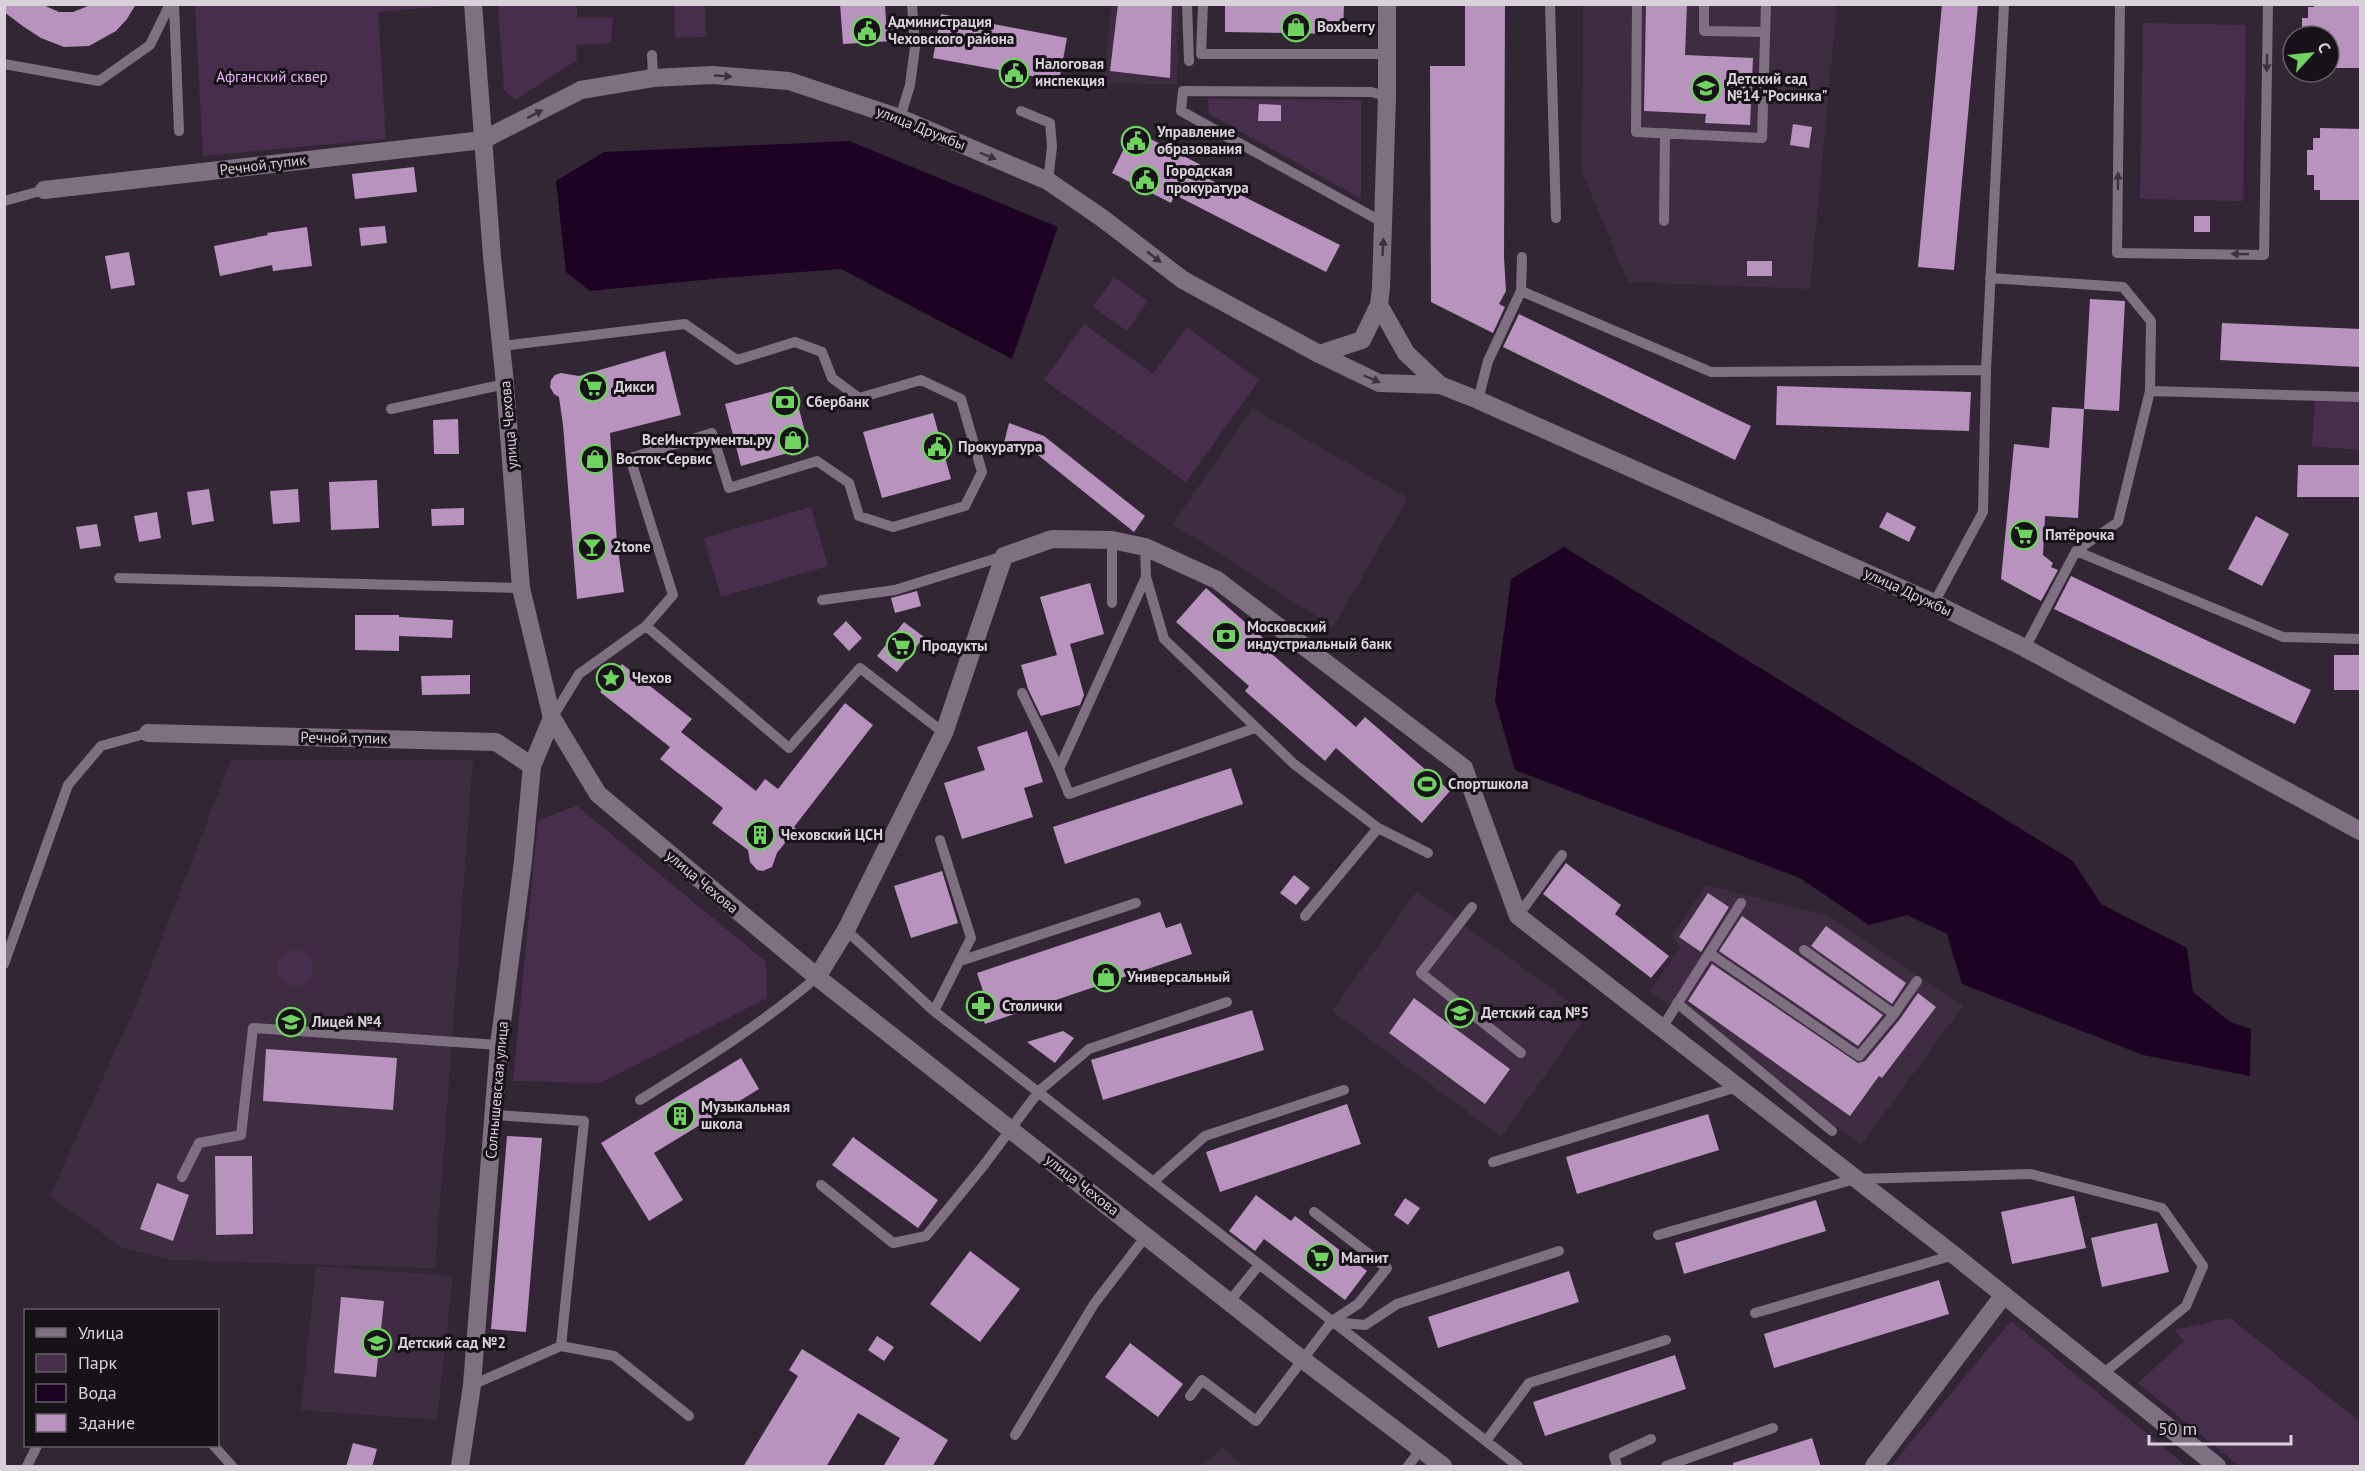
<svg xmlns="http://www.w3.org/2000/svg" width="2365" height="1471" font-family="'PT Sans',sans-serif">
	<rect width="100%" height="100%" fill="#322635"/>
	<path fill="#3e2d41" d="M1112,5H1178L1177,84L1103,83Z
		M1583,5H1837L1810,289L1628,282L1582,172Z
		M1252,408L1408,498L1333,627L1173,524Z
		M231,760H473L435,1268L172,1260L123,1248L50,1196L137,1003Z
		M1706,885L1827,915L1963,1006L1861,1145L1650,991L1681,947L1671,938Z
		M1417,891L1588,1015L1501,1137L1332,1011Z
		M316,1266L453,1276L437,1420L301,1410Z
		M1222,1448L1245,1466H1202Z"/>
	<path fill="#482e4d" d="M458,5L378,12L386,139L203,156L195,5Z
		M498,5H577V18L613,17L611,43L576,45L577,60L515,100L504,90Z
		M674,5H705L706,37L675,38Z
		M2143,23L2246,25L2243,201L2140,199Z
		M1208,99L1361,100V199L1209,114Z
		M1114,277L1148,301L1127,331L1093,307Z
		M1084,324L1153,374L1187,327L1259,380L1186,482L1044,380Z
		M2315,399L2360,402V450L2312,446Z
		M811,507L828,566L721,597L704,538Z
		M577,806L766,962L767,998L600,1083L513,1081L538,820Z
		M277 968a18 18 0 1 1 36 0a18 18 0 1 1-36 0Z
		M2230,1318L2360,1422V1466H2239L2138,1383L2184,1341L2174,1330Z
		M2011,1321L2186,1466H1891Z"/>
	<path fill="#1d0223" d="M849,141L1058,227L1012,359L841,269L722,278L590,291L566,272L556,181L604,152Z
		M1564,547L2073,861L2101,904L2187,948L2193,992L2230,1022L2251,1029L2250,1076L2143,1055L1962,984L1947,934L1907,915L1869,925L1800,878L1515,770L1495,700L1511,579Z"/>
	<path fill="#b793be" d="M4,4H41L59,12H73L93,4H136L127,19L116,31L89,46L64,47L41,38L24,27L4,12Z
		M840,4H885L886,22L892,21L893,41L843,44Z
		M1118,4H1172L1170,78L1110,71Z
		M1225,4H1344L1343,34L1225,32Z
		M1465,4H1505L1504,257L1506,291L1499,304L1505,307L1493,333L1431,302L1430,66H1465Z
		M1646,4H1687L1685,55L1753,58L1750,125L1705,123L1706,114L1644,111Z
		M1942,4H1978L1954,270L1918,267Z
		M2314,4H2361V68H2329V36H2302V18H2308V7H2314Z
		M941,14L1067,38L1059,81L933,58Z
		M1259,104L1281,105V121H1258Z
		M1793,124L1812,127L1809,148L1790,145Z
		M2320,128L2361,129V200H2320V190H2314V175H2307V150H2313V138H2320Z
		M1133,130L1203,166L1199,174L1340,245L1326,272L1175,195L1171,203L1112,173Z
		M414,167L417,192L355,199L352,174Z
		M2194,216H2210V232H2194Z
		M385,226L387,243L361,246L359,228Z
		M307,227L312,266L273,271L272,265L220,276L214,246L268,235L267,233Z
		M129,252L135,285L111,289L105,256Z
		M1747,261H1772V276H1747Z
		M2090,299L2125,301L2119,411L2084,409Z
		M1519,314L1751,426L1735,460L1503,347Z
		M2222,323L2361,329V367L2220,360Z
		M665,351L681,415L610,433L617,543L624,592L577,599L563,425L559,397L554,394L550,387L551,380L555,375L561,373L579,376Z
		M793,386L809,447L741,466L725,404Z
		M1777,386L1971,392L1969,431L1776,425Z
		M2052,407L2084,409L2078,518L2045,516L2043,555L2053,563L2051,567L2058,570L2041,601L2001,579L2014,444L2049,448Z
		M933,413L951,479L882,498L863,432Z
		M458,419L459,454H434L433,420Z
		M1009,423L1044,436L1145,516L1134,532L1038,455L1004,443Z
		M2298,465H2361V497H2297Z
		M377,480L379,528L331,530L329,482Z
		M209,489L214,521L192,525L187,492Z
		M298,489L300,522L273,524L270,491Z
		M464,508V525L432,526L431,509Z
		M157,512L161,538L139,542L134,516Z
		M1887,512L1916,527L1909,542L1879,527Z
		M2256,516L2289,534L2262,586L2228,569Z
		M97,524L101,546L80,549L76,527Z
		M2071,576L2311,690L2295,724L2054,609Z
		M1090,583L1104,634L1070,644L1084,695L1080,705L1041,716L1028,689L1021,665L1057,655L1040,597Z
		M1206,588L1277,650L1273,655L1356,727L1365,717L1450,791L1422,823L1336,748L1325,761L1245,691L1249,686L1176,622Z
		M917,591L921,606L895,613L891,598Z
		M355,615H399V617L453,620L452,638L399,636V651L355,650Z
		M846,621L862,638L849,651L833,634Z
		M904,622L924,637L897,672L877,656Z
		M2334,655H2361V690H2334Z
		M622,664L692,719L681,732L756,791L765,779L778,789L845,703L873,725L794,827L796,829L777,853L772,867L763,871L757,870L750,862L748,850L712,823L723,808L660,759L670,747L600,692Z
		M470,675V694L422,695L421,676Z
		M1027,731L1043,782L1024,788L1033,817L962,839L944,783L985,770L977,747Z
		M1231,768L1243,804L1065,864L1053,827Z
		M1566,863L1621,905L1615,914L1669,956L1651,978L1543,894Z
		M942,871L958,923L911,938L894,886Z
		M1294,875L1310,888L1296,905L1280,893Z
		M1708,893L1729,907L1701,952L1679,937Z
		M1160,912L1166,928L1181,923L1192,954L985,1024L974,994L983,991L977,973Z
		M1742,916L1883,1015L1858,1046L1719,951Z
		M1826,926L1906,983L1892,1004L1811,946Z
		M1712,964L1858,1063L1865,1061L1900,1019L1918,993L1936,1007L1882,1078L1879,1076L1850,1116L1688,1001Z
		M1414,998L1510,1069L1485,1104L1389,1033Z
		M1252,1010L1264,1050L1103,1100L1091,1060Z
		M1063,1031L1074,1038L1055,1063L1027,1042Z
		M266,1049L397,1058L393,1110L263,1101Z
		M741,1058L759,1089L654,1153L683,1200L649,1221L601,1143Z
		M1347,1104L1361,1144L1220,1192L1206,1152Z
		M1708,1114L1719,1150L1577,1194L1566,1157Z
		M507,1136L542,1138L526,1332L491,1329Z
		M853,1137L938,1200L918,1228L832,1165Z
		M215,1156H252L253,1234L216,1235Z
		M157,1183L189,1195L173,1241L140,1229Z
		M1256,1195L1291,1221L1295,1216L1367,1271L1345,1300L1264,1239L1255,1251L1229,1231Z
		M2074,1196L2086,1248L2012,1264L2001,1212Z
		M1405,1198L1420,1208L1408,1225L1394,1215Z
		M1816,1200L1826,1231L1684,1274L1675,1243Z
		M2157,1223L2169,1272L2102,1287L2091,1238Z
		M970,1251L1020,1289L980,1342L930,1304Z
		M1569,1271L1579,1302L1438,1348L1428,1317Z
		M1939,1280L1949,1314L1774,1368L1764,1334Z
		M341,1297L384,1301L376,1377L334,1373Z
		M877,1336L894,1347L884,1361L868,1350Z
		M1130,1343L1183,1384L1158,1417L1105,1377Z
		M802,1349L948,1440L932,1467H883L900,1438L858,1413L826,1467H743L798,1376L789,1370Z
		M1675,1355L1686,1389L1545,1436L1533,1402Z
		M1812,1438L1821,1467H1733V1463Z
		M353,1443L377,1449L372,1467H346Z"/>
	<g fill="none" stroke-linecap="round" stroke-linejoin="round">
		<path stroke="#7e7081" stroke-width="10" d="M174,4L179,131
			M1187,4L1189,61
			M1203,4L1201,54H1387
			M1550,4L1556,218
			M1637,4L1636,132L1762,138L1766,4
			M1704,4V31L1765,32
			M2120,4L2117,253L2264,255L2268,4
			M652,55L653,78
			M4,64L99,81L150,45L170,4
			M1021,111L1050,123L1052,147L1048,181
			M900,118L910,85L915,47L912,4
			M4,201L44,190
			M1664,221L1665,133
			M1384,223L1181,111L1183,91L1371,92L1387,96
			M1990,278L2123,287L2151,321L2150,391
			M1521,291L1522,257
			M501,346L685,324L737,360L795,342L822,352L832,378L859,398L921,380L961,399L982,472L965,506L893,527L859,516L849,483L817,461L729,488L712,433L630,458L673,595L646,626
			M1478,400L1488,361L1521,291L1711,372L1986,370
			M391,409L505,384
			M1145,547L1146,577L1059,769L1069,794L1255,728
			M2076,551L2283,637L2360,639
			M1146,577L1164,639L1294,764L1378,828L1428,853
			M119,578L521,588
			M822,600L895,590L1004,556
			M1112,603V540
			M1934,603L1983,512L1986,370L2004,4
			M2025,648L2076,551L2118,522L2150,391L2360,397
			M1022,693L1059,769
			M552,718L579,674L646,626L789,748L860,668L944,733
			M1472,907L1421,973L1521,1053
			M1305,916L1378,828
			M1518,916L1562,855
			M846,930L934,1011L1518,1466
			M1804,950L1894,1014
			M1709,953L1859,1056L1894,1014L1917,981
			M960,961L1136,903
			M4,964L68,785L101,746L148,733
			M1677,1003L1832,1131
			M934,1011L971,938L940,840
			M1662,1028L1741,903
			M640,1100C701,1062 762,1024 817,977
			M1493,1162L1737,1087
			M182,1177L199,1143L241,1135L253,1028L499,1045
			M1153,1182L1205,1136L1344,1090
			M821,1185L893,1243L926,1236L984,1165L1039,1091L1089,1049L1227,1002
			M1658,1235L1855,1179L2031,1174L2162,1208L2203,1266L2186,1306L2104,1373
			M1229,1302L1259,1265
			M1755,1313L1954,1255
			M1334,1322L1365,1325L1397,1304L1559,1251
			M561,1346L614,1356L689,1416
			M472,1385L561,1346L584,1121L495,1115
			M1190,1396L1202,1380L1256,1421L1332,1321L1358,1304L1387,1268L1314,1212
			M1015,1435L1094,1304L1146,1236
			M1486,1441L1529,1383L1666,1340
			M214,1446L232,1466
			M27,1466L37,1446
			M1408,1466L1421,1449
			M1617,1466L1614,1456L1651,1439
			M1666,1466L1773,1428"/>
		<path stroke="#7e7081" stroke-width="18" d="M44,190L483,140
			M148,733L496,742L532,766
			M817,977L846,930L944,733L1004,556L1052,539L1112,540L1145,547L1217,580L1464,768L1518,916L1954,1255L2217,1466
			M1874,1466L2003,1296"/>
		<path stroke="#7e7081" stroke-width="18" d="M473,4L492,257L505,384L521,588L552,718L598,794L817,977L1290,1350L1443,1466
			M483,140L581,90L653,78L712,75L789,81L900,118L1048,181L1102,218L1183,280L1319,354L1379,383L1440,385L1478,400L1934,603L2025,648L2360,831
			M1379,305L1406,353L1440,385
			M1319,354L1362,340L1379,305L1381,288L1387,96V4
			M460,1466L472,1385L499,1045L523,861L532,766L552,718"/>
	</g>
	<defs><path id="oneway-solid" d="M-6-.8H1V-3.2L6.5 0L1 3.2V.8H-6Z" transform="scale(1.5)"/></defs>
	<g fill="#3b323d">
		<use href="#oneway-solid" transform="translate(2267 63) rotate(91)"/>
		<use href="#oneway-solid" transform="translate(723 76) rotate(4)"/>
		<use href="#oneway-solid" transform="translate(535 114) rotate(-27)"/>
		<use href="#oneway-solid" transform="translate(988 156) rotate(23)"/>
		<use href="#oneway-solid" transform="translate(2118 181) rotate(-89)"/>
		<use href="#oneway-solid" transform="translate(1383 247) rotate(-87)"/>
		<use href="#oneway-solid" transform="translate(2240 254) rotate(-179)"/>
		<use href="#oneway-solid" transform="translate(1154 257) rotate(38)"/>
		<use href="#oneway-solid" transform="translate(1372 379) rotate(23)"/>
	</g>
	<defs>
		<g id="shop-ring" transform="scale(1.5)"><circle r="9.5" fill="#171118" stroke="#6fd35f" stroke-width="1.5"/><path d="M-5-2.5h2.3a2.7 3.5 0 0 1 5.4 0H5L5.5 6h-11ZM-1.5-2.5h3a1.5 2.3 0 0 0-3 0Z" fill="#6fd35f"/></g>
		<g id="civic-ring" transform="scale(1.5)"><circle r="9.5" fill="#171118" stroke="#6fd35f" stroke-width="1.5"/><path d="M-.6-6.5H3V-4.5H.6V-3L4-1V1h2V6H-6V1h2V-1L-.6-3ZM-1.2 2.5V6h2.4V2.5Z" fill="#6fd35f"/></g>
		<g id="school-ring" transform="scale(1.5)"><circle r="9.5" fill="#171118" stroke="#6fd35f" stroke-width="1.5"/><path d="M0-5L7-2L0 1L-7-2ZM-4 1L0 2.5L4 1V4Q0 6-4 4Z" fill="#6fd35f"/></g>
		<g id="supermarket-ring" transform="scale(1.5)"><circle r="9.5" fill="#171118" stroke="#6fd35f" stroke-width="1.5"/><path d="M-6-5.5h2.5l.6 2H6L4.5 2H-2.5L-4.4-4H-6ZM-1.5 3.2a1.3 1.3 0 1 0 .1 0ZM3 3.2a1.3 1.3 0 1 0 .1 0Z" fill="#6fd35f"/></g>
		<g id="bank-ring" transform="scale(1.5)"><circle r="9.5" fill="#171118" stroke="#6fd35f" stroke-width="1.5"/><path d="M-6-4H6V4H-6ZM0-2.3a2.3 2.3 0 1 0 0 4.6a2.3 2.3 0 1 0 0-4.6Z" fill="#6fd35f"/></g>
		<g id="bar-ring" transform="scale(1.5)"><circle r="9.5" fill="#171118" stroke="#6fd35f" stroke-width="1.5"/><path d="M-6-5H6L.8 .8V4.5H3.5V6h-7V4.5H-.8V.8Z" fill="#6fd35f"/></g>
		<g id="sight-ring" transform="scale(1.5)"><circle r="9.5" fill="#171118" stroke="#6fd35f" stroke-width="1.5"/><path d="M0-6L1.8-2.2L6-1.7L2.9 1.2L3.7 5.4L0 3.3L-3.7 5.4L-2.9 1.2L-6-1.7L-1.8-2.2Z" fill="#6fd35f"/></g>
		<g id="stadium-ring" transform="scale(1.5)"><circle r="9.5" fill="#171118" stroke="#6fd35f" stroke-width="1.5"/><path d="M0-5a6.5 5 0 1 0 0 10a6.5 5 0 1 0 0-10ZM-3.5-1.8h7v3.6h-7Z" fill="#6fd35f"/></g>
		<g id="building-ring" transform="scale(1.5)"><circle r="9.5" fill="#171118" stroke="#6fd35f" stroke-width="1.5"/><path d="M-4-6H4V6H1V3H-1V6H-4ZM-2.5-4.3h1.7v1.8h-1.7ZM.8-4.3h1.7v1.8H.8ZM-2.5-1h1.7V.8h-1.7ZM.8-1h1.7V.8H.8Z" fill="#6fd35f"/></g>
		<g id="pharmacy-ring" transform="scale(1.5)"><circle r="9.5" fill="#171118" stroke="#6fd35f" stroke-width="1.5"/><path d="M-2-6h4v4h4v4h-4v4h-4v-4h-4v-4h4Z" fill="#6fd35f"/></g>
	</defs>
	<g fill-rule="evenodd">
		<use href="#shop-ring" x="1296" y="27"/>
		<use href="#civic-ring" x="867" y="31"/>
		<use href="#civic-ring" x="1014" y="73"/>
		<use href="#school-ring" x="1706" y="88"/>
		<use href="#civic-ring" x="1136" y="141"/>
		<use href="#civic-ring" x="1145" y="180"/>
		<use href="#supermarket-ring" x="593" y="387"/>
		<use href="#bank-ring" x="785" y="402"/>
		<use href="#shop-ring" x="793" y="440"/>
		<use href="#civic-ring" x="937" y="447"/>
		<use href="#shop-ring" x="595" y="459"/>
		<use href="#supermarket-ring" x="2024" y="535"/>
		<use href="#bar-ring" x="592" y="547"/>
		<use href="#bank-ring" x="1226" y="636"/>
		<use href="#supermarket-ring" x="901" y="646"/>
		<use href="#sight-ring" x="611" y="678"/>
		<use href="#stadium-ring" x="1427" y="784"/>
		<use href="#building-ring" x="760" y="835"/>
		<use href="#shop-ring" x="1106" y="977"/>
		<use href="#pharmacy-ring" x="981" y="1006"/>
		<use href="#school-ring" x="1460" y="1013"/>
		<use href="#school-ring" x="291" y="1022"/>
		<use href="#building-ring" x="680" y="1116"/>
		<use href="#supermarket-ring" x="1320" y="1258"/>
		<use href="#school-ring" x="377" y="1343"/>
	</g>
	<g text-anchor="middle" stroke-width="6" stroke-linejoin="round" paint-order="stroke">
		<g font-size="15" font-weight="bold" fill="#d9d1da" stroke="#171118" text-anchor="start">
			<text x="888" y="27">Администрация<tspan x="888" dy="17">Чеховского района</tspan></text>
			<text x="1317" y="32">Boxberry</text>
			<text x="1035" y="69">Налоговая<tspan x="1035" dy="17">инспекция</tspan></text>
			<text x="1727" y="84">Детский сад<tspan x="1727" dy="17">№14 "Росинка"</tspan></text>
			<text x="1157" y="137">Управление<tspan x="1157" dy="17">образования</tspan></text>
			<text x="1166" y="176">Городская<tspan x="1166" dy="17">прокуратура</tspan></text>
			<text x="614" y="392">Дикси</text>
			<text x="806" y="407">Сбербанк</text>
			<text x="772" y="445" text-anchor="end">ВсеИнструменты.ру</text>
			<text x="958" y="452">Прокуратура</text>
			<text x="616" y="464">Восток-Сервис</text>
			<text x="2045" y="540">Пятёрочка</text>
			<text x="613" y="552">2tone</text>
			<text x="1247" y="632">Московский<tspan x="1247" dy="17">индустриальный банк</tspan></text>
			<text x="922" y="651">Продукты</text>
			<text x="632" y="683">Чехов</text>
			<text x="1448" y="789">Спортшкола</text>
			<text x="781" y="840">Чеховский ЦСН</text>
			<text x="1127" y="982">Универсальный</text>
			<text x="1002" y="1011">Столички</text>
			<text x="1481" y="1018">Детский сад №5</text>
			<text x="312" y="1027">Лицей №4</text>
			<text x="701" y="1112">Музыкальная<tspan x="701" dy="17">школа</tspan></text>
			<text x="1341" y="1263">Магнит</text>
			<text x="398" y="1348">Детский сад №2</text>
		</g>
		<g font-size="15" fill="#ecb6f6" stroke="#171118">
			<text x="272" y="82">Афганский сквер</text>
		</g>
		<g font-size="15" fill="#d9d1da" stroke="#171118">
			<text transform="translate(921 128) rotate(22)" y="5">улица Дружбы</text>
			<text transform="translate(263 165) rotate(-7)" y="5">Речной тупик</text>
			<text transform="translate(509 425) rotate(-95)" y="5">улица Чехова</text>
			<text transform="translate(1908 592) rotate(25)" y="5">улица Дружбы</text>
			<text transform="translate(344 738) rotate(1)" y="5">Речной тупик</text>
			<text transform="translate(702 882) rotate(40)" y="5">улица Чехова</text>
			<text transform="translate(497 1090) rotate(-85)" y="5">Солнышевская улица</text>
			<text transform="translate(1082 1185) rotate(38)" y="5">улица Чехова</text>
		</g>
	</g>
	<rect width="2365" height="1471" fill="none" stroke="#d9d1da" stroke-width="12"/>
	<rect x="24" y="1309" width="195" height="138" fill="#171118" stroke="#655e66" stroke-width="1.5"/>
	<rect x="36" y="1328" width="30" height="9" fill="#7e7081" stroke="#655e66" stroke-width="1.5"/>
	<text x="78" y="1339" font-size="18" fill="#d9d1da">Улица</text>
	<rect x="36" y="1354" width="30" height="18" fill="#482e4d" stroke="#655e66" stroke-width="1.5"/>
	<text x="78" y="1369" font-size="18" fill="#d9d1da">Парк</text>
	<rect x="36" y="1384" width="30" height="18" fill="#1d0223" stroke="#655e66" stroke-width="1.5"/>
	<text x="78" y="1399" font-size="18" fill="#d9d1da">Вода</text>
	<rect x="36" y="1414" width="30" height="18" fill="#b793be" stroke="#655e66" stroke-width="1.5"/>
	<text x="78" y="1429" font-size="18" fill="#d9d1da">Здание</text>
	<g transform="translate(2311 54) rotate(63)"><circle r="28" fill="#171118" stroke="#655e66" stroke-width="1.5"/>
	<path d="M0-4.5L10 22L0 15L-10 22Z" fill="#6fd35f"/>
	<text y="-9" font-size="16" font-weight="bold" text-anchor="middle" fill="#d9d1da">С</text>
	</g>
	<path d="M2149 1435v9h142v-9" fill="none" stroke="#d9d1da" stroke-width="3"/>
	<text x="2158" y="1435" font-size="18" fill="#d9d1da" stroke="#171118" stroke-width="4.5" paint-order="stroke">50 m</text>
</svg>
